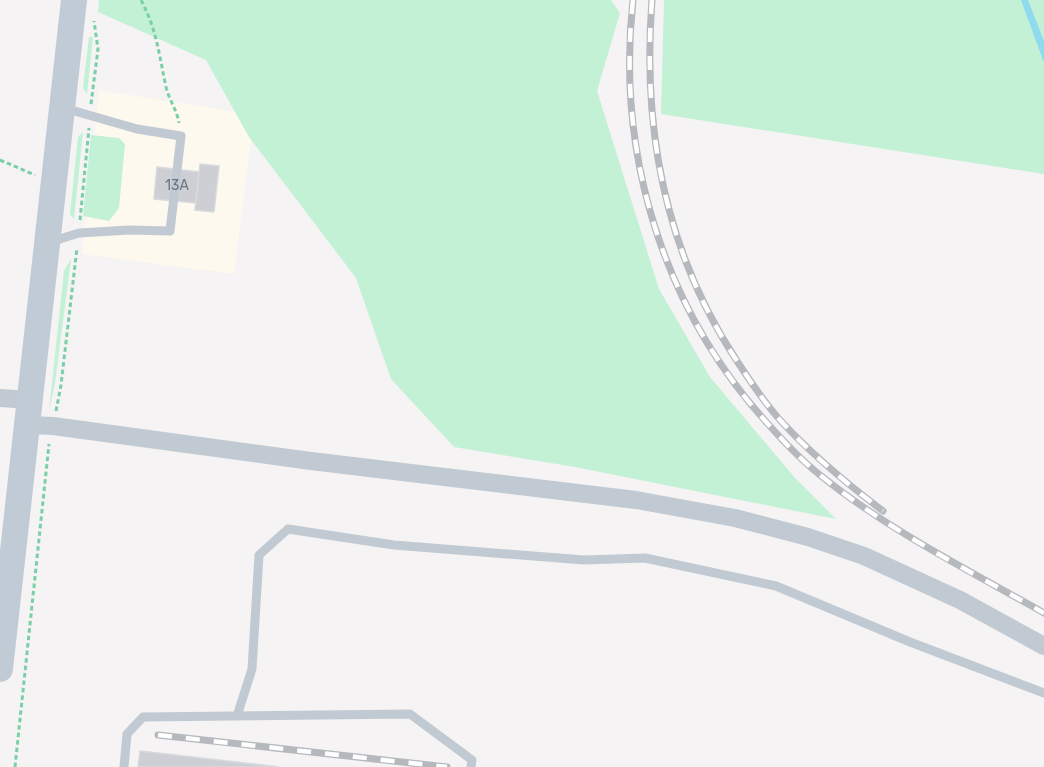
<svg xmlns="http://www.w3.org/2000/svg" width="1044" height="767" font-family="Rubik,sans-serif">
	<rect width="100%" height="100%" fill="#f5f3f3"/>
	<path fill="#fdf9ef" d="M99,90L254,115L234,274L82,254Z"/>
	<path fill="#c3f1d5" d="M99,0H611L620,13L597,91L659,289L710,377L795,478L836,519L575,467L454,447L391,379L356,278L249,137L206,60L98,12Z
		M664,0H1044V174L661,114Z
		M89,37H93L87,94L83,88Z
		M83,132L74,219L70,214L78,137Z
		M91,135L119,138L125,144L119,208L109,221L83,216Z
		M71,259L55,383L49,411L64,271Z"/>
	<path fill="#90daee" d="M1021,0H1028L1044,41V63Z"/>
	<path fill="#cdcfd5" stroke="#d7d9de" stroke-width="1.5" d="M200,164L219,166L214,212L195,210Z
		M157,167L199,172L196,203L154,199Z
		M140,751L279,767H138Z"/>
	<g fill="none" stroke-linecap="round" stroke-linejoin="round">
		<path stroke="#7ad0a6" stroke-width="3" stroke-dasharray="4.5 3" stroke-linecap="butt" d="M141,0C157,30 159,55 166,87C169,100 177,110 179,123
			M91,104L98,49L94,21
			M0,160L35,175
			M80,220L89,128
			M56,411L61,385L77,248
			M15,767L49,444"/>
		<path stroke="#c1cad2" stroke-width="9" d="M50,242L79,233L129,230L170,231L181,136L137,129L64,108
			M237,716L252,669L259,555L288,529L394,545L584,560L645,558L776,586L910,642L1044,693
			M124,767L127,734L143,717L410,714L472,760L471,767"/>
		<path stroke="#c1cad2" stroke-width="18" d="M0,398L30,400
			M27,425L53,426L311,461L636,500L735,518L808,537L864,556L960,600L1044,646"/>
		<path stroke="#c1cbd6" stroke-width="26" d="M0,669L74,0"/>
		<g stroke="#b5b8bd" stroke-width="7">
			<path id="rail" d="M633,0C616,154 663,309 768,424C784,442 801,460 820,475C888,530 968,570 1044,613
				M652,0C642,129 665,252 737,361C750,381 764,402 780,420C811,454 846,483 883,511
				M158,735L447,767"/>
		</g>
		<use href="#rail" stroke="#fff" stroke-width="4.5" stroke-dasharray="14" stroke-linecap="butt"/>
	</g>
	<g text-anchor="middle" stroke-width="4.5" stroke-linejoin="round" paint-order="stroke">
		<g font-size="14" fill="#6b747e">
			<text x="177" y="190">13A</text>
		</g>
	</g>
</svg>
